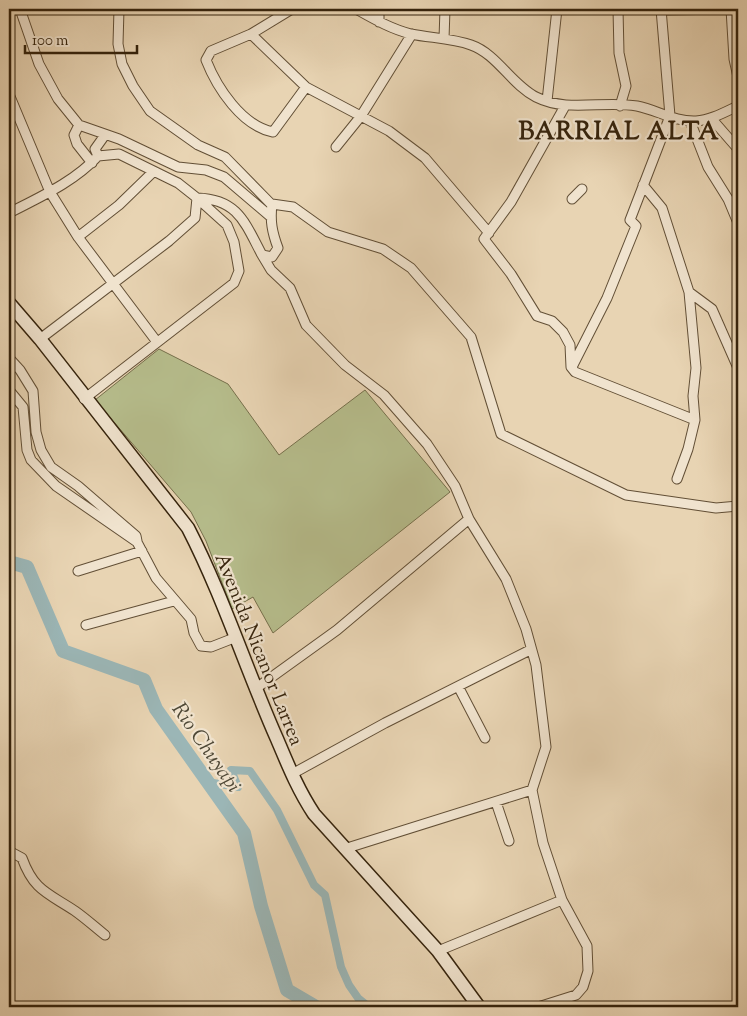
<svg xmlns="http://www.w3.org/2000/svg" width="747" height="1016" font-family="'Sorts Mill Goudy',serif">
	<rect width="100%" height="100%" fill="#e8d4b3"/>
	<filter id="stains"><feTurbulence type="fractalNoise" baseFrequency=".004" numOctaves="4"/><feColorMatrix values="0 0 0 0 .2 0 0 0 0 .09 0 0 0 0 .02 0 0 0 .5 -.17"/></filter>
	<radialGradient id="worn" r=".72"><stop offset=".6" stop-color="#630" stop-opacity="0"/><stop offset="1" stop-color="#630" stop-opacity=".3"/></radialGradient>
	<path fill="#b6bd8c" stroke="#76704c" d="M159,349L228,384L279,455L365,390L450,492L273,633L253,597L232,609L206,541L191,512L95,400Z"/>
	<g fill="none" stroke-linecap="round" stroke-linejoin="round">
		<path stroke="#9bb6b6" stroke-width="8" d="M207,782L238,787L231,770L250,771L277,810L314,885L325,895L341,967L349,985L358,998L369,1007"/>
		<path stroke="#9bb6b6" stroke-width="14" d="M9,562L27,567L63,651L144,680L156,709L244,833L261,906L287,990L316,1007"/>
		<g stroke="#624f36" stroke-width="11">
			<path id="street" d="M20,9L39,64L58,99L79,125L119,139L178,167L206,170L224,177L271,217
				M119,9L118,44L122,64L133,86L150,111L198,145L225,157L272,205
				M356,9C374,19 391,29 411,34C430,38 452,38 471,45C497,54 511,84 536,97C568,113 603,100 637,106C657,110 675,122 696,121C711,120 725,112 738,106
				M379,9V22
				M618,9L619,53L626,86L620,106
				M731,9L734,59L738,77
				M661,10L732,9
				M251,34L292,9
				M444,39L445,9
				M306,87L273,132C242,126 217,88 206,60L211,51L251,34L306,87L389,131L425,158L489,233
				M9,94L50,192L78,237L157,342
				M547,101L557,9
				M565,106L511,202L484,239L511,274L537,316L552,321L563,332L570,345L571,367L575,372L695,420
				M711,118L738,149
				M690,121L708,167L728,199L738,223
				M79,125L74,135L77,144L92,163
				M336,147L361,116L412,34
				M643,185L662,208L689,292L696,368L693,396L695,420L688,449L677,479
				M197,198C238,199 245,223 262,255L272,257L278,248C272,232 270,221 272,204L293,207L328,232L383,249L411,268L471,337L501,434L626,495L716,508L738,506
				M572,199L582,189
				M9,213C40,197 74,182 98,156L95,149L105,135
				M78,237L119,205L153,172
				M262,255L271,270L290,288L306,325L345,365L384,395L427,444L455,486L469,519L506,579L526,629L536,665L546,747L532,790L543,843L562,900L587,946L588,971L583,987L576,995L538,1007
				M689,292L712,309L738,368
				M40,339L169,241L195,218L197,198L178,183L119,154L98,156
				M9,358L20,370L33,391L36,432L41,450L51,467L78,486L136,536L137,541
				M572,367L607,298L636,226L630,220L670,116L661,9
				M9,390L23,407L27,450L31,460L56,486L137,542L156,578L191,619L194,633L201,646L211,647L234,638
				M84,399L234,283L239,271L234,242L227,225L197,198
				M78,571L142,551
				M86,625L174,601
				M459,688L485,738
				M255,689L337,630L469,519
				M292,774L385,723L530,650
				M496,802L509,841
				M344,849L532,790
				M9,851L22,858C34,891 48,893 75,911C85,918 95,927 105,935
				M438,951L562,900"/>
		</g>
		<g stroke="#35230c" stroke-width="15">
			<path id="secondary" d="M9,303L40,339L188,528C223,596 246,669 277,739C288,765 298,790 314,814L438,951L479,1007"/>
		</g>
		<use href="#street" stroke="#f0e3ce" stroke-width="9"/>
		<use href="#secondary" stroke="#f0e3ce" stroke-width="12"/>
	</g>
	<g text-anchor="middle" stroke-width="4.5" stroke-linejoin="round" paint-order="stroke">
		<g font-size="20" fill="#35230c" stroke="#f0e3ce">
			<text transform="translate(260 649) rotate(68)" y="7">Avenida Nicanor Larrea</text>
		</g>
		<g font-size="21" font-style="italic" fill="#4e4836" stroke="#f0e3ce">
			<text transform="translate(207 747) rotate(55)" y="7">Rio Chuyapi</text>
		</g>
		<g font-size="25" font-weight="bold" letter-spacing="1" fill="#35230c" stroke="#f0e3ce">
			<text x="619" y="139">BARRIAL ALTA</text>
		</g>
	</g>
	<rect width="747" height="1016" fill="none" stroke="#e8d4b3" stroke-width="30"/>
	<rect x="10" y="10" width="727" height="996" fill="none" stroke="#35230c" stroke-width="2.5"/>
	<rect x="15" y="15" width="717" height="986" fill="none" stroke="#35230c"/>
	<path d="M25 45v8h112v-8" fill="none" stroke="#35230c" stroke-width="2.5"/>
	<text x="32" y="45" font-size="15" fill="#35230c" stroke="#f0e3ce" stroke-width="4" paint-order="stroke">100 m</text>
	<rect width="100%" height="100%" filter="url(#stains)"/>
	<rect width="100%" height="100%" fill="url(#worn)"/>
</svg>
